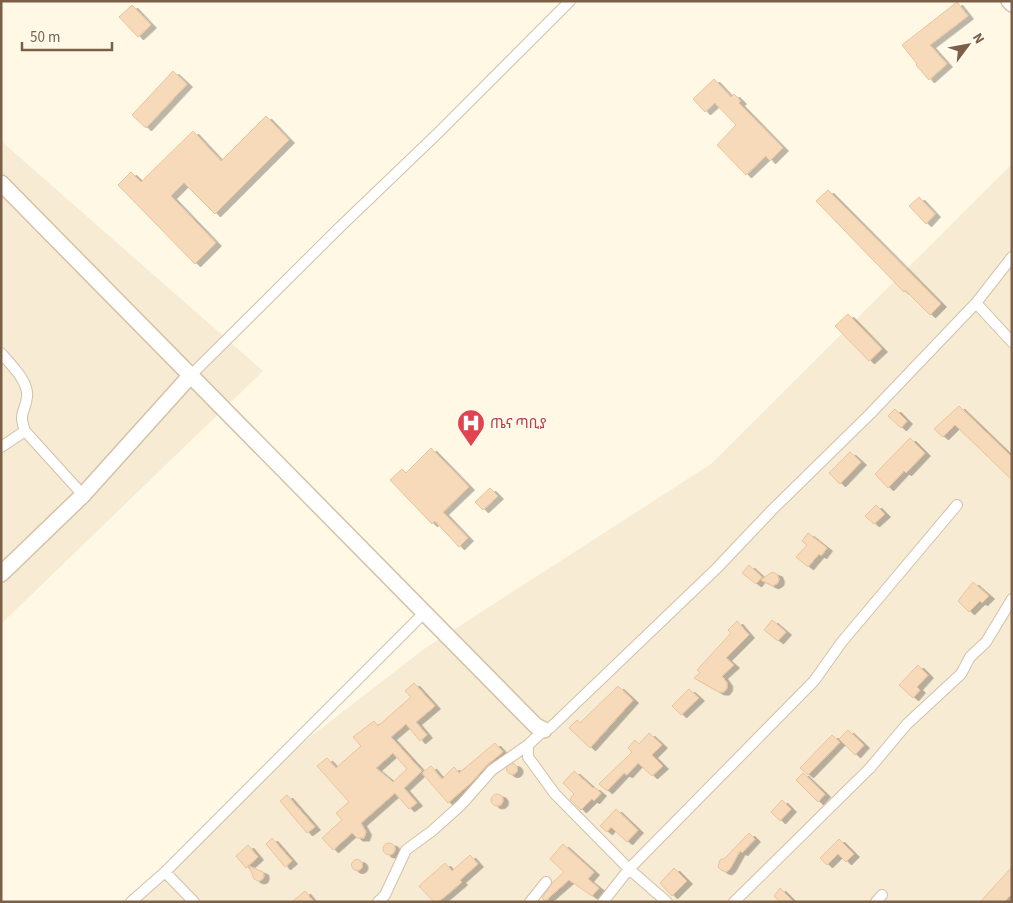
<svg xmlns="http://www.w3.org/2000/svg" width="1013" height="903" font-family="'Source Sans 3','Noto Sans Ethiopic',sans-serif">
	<defs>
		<filter id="shadow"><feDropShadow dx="5.5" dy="3" stdDeviation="0" flood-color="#0004"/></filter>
	</defs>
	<rect width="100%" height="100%" fill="#fff8e5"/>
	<path fill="#f7ebd3" d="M1,141L263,371L1,624Z
		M1012,164V902H129L230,799L424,649L711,464Z"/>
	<path fill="#f7daba" stroke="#ecc398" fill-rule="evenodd" filter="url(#shadow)" d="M957,2L968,16L930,45L947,64L929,80L916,65L917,64L902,45Z
		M132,5L151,25L138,37L119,17Z
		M173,71L187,84L146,128L132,115Z
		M714,79L731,97L734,94L741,101L739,103L783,148L770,161L766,156L746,175L717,145L736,125L715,103L705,112L693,99Z
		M266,116L289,140L215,214L184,183L171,196L216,243L195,264L118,185L131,172L141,182L193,131L221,161Z
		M828,190L941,304L930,315L905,290L904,292L816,201Z
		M919,197L935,214L926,224L909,206Z
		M848,314L882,349L869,361L835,326Z
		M959,406L1012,457V480L955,425L943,437L934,429Z
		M895,409L907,421L901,428L888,416Z
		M910,438L925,453L906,473L904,471L888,488L875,474Z
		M431,448L469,487L443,512L468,538L459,547L435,521L432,524L390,480L402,469L406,473Z
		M850,452L861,462L840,484L829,473Z
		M490,488L498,496L483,510L475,502Z
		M876,505L885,514L874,524L865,516Z
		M808,533L827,548L821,556L819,554L808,567L796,557L807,545L802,541Z
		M749,565L762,577L756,584L742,573Z
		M772,572L777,574L779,579L778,583L773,586L761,580Z
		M973,582L989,596L982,603L980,601L969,612L958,601Z
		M772,620L786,632L778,641L764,630Z
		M737,621L749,635L726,658L734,665L722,676L727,683V688L724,692H719L694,678L700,673L697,670L731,633L728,630Z
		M918,665L928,675L917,687L920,690L913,698L899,685Z
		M414,683L435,706L416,722L427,735L420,741L406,724L391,737L422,771L404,788L417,803L409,809L395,793L361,823L366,832L364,838H357L352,833L333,850L322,838L342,820L336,813L349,802L317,766L327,758L336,768L361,746L353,737L374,721L378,726L411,697L405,691ZM393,753L407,769L393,782L376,768Z
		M618,686L633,700L590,748L569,728L577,720L580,723Z
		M689,689L699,698L681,715L672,706Z
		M848,730L864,745L855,755L839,739Z
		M649,733L662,745L652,755L663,766L652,776L638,763L627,775L624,773L607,791L599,784L632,752L628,748L635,740L639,744Z
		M832,735L840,742L808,775L800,768Z
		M495,743L503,752L487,765L472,782L448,803L422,773L431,766L442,779L454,767L459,773Z
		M506.5 769a5.5 5.5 0 1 1 11 0a5.5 5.5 0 1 1-11 0Z
		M574,771L593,788L594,787L601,793L594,801L592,799L581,810L570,799L574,794L563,783Z
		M803,773L825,794L818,802L796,780Z
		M491 800a6 6 0 1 1 12 0a6 6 0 1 1-12 0Z
		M287,795L315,827L307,833L280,801Z
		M782,800L791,809L780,821L771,812Z
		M616,809L638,830L627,842L611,827L607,832L600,826Z
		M749,833L755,839L742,853L740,851L730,869L726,872L721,870L718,867L720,860L725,858Z
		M272,838L292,861L285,867L266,844Z
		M839,839L854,854L846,862L838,854L827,865L820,858Z
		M383 849a6 6 0 1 1 12 0a6 6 0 1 1-12 0Z
		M563,844L594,872L588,879L599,888L592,896L569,880L545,901L542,898L553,882L564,872L550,859Z
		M248,845L258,857L246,868L236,856Z
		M470,855L478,864L460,880L462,882L448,894L438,902H434L419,886L445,863L452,871Z
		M351.5 865a5.5 5.5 0 1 1 11 0a5.5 5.5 0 1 1-11 0Z
		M249,866L263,872L264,876L262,880L258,881L254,879Z
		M1012,867V894L1004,902H980Z
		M674,868L687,881L672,896L660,883Z
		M780,888L794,902H780L774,896Z
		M305,891L314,902H292Z"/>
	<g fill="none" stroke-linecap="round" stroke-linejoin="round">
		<g stroke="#d2c1a9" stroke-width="12">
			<path id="street" d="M976,303L1012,342
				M1,353C10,364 29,381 27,397C25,414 18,411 25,431L83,495
				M191,375L340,227L438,133L570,1
				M1,447L25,431
				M165,872L194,902
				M131,902L165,872L424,613
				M378,902L385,895L406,850L432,831L461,805L492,770L528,745
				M530,902L546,882
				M603,902L629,869L814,681L841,643L957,505
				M667,902L629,869L555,794L528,757V745L544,730L550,728L716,569L772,510L870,414L976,303L1012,257
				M734,902L870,768L907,724L961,674L970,657L986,642L1012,599
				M876,902L882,895"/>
		</g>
		<g stroke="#d5c2a6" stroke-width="18">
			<path id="secondary" d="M1009,1L1012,4
				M1,183L536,726L544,730
				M1,574L83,495L191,375"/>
		</g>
		<use href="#street" stroke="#fff" stroke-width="10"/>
		<use href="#secondary" stroke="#fff" stroke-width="15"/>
	</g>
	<defs>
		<g id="hospital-pin" transform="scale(1.4375)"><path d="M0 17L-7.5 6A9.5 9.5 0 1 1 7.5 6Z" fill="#e0444e" stroke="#fffaee"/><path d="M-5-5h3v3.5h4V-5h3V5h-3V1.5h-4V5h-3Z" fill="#fff"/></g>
	</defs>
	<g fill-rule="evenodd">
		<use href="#hospital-pin" x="471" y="423"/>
	</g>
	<g text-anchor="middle" stroke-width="4" stroke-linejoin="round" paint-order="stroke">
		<g font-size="14" fill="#be3a42" stroke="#fffaee" text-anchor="start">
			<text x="490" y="428">ጤና ጣቢያ</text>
		</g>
	</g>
	<rect width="1013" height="903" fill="none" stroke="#7b6047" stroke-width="5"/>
	<g transform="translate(968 45) rotate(58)" stroke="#fffaee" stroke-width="4" paint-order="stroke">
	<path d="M0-4L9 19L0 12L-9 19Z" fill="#7b6047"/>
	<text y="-8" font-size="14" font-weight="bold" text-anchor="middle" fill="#7b6047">N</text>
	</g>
	<path d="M22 42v8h90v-8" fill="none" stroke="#7b6047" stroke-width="2.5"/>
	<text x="30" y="42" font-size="15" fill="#7b6047" stroke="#fffaee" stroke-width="4" paint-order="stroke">50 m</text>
</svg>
